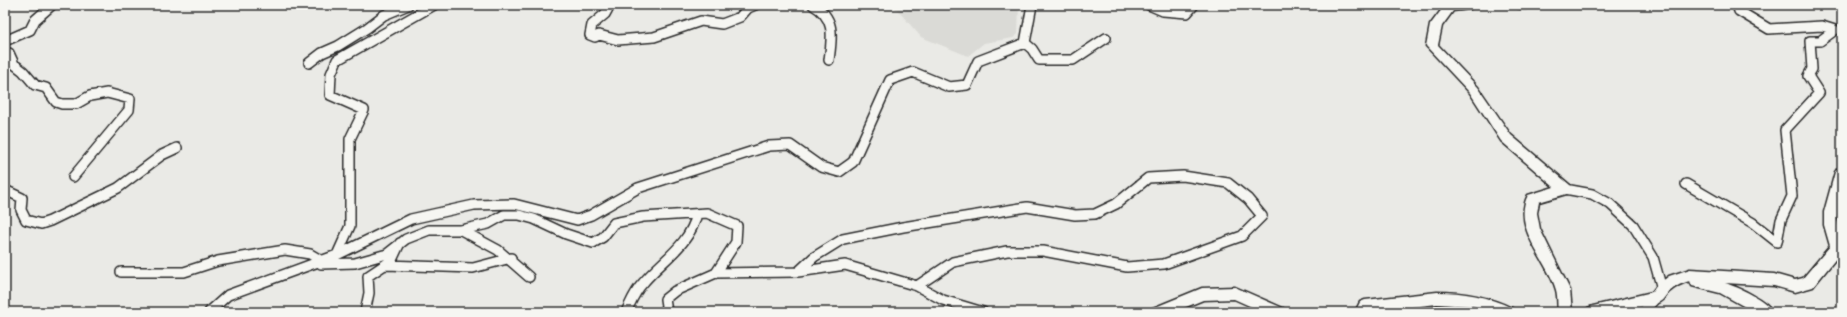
<svg xmlns="http://www.w3.org/2000/svg" width="1847" height="317" font-family="'Playpen Sans',sans-serif">
	<rect width="100%" height="100%" fill="#eaeae6"/>
	<filter id="ink" filterUnits="userSpaceOnUse"><feTurbulence type="fractalNoise" baseFrequency=".025" numOctaves="2"/><feDisplacementMap in="SourceGraphic" scale="8" xChannelSelector="R" yChannelSelector="G"/><feConvolveMatrix kernelMatrix="1 2 1 2 8 2 1 2 1" color-interpolation-filters="sRGB"/></filter>
	<g filter="url(#ink)">
		<path fill="#dadad6" d="M893,5H1019L1018,34L1013,38L984,43L968,56L921,37Z"/>
		<g fill="none" stroke-linecap="round" stroke-linejoin="round">
			<g stroke="#2b2b2b" stroke-width="12">
				<path id="street" d="M610,5L605,14L592,25L590,35L595,37L599,35L618,40L654,37L701,21L722,24L740,17L748,8L755,5
					M813,5C836,18 832,37 829,60
					M1149,5L1163,11L1187,13L1194,5
					M5,41L30,30L35,20L52,5
					M1025,43L1032,49L1039,60H1073L1106,38
					M5,53H9L14,64L23,71L35,85L46,88L56,102L62,104H76L90,96L107,93L130,99L129,110L73,177
					M309,63L322,53L338,46L367,28L384,15L408,5
					M1183,176L1228,183L1248,199L1262,216L1242,236L1164,264L1127,267L1043,251H1007L953,262L917,286L845,265L798,272L814,257L843,239L903,227L1027,207L1075,215L1095,214L1116,204L1148,178Z
					M1686,184L1753,223L1777,242L1781,220L1792,196L1785,130L1819,93L1808,76L1812,69L1810,41H1820L1835,30L1822,26L1769,29L1739,11L1737,5
					M1565,189L1592,194L1610,204L1633,225L1653,257L1662,289
					M5,190L22,198L21,210L26,220L41,224L50,221L118,188L162,155L177,148
					M461,230L498,250L529,277
					M337,255L350,226V139L364,110L330,95L331,74L337,60L434,5
					M321,264L355,263L387,254L406,239L429,230H461L488,224L504,215H519L534,219L566,234L593,243L603,237L614,223L643,217L707,213L737,226L736,242L716,273L675,291L665,299L667,312
					M386,265L473,268L511,258
					M121,272H184L218,261L285,250L310,254L322,261
					M716,273L798,272
					M917,286L943,300L983,312
					M209,312L228,295L337,255L411,219L474,205L514,204L577,220L591,215L638,188L769,146L790,145L821,167L839,172L853,162L890,80L913,72L949,87L967,85L978,61L1025,43L1032,5
					M365,312L369,293L368,276L392,260L400,243
					M626,312C631,302 635,291 643,283C663,259 689,246 697,214
					M1397,312L1454,310L1458,312
					M1643,312L1657,297"/>
			</g>
			<g stroke="#2b2b2b" stroke-width="3">
				<path id="secondary" d="M1445,5H1476L1470,9L1453,11L1442,26L1438,45L1478,87L1511,135L1570,185L1572,189L1570,193L1539,202L1537,213L1540,229L1570,290L1572,312H1558C1557,305 1558,297 1556,290C1548,261 1511,228 1528,195L1554,187L1501,141L1470,93L1426,46L1430,25Z
					M1514,5H1534C1530,10 1518,10 1514,5Z
					M1842,167V191L1837,219L1842,237V251L1813,287L1795,292L1774,286L1725,283C1738,287 1767,300 1773,312H1754L1720,293L1692,286L1690,281C1682,283 1676,286 1669,292C1664,296 1664,301 1657,303L1619,312H1586L1588,308L1593,306L1652,292L1657,285L1669,276L1690,269L1774,274L1795,280L1803,278L1830,246L1824,225V212L1835,172L1837,169Z
					M1235,287L1283,308L1285,312H1263L1234,299L1203,300L1174,312H1151L1153,308L1202,288Z
					M1437,292C1464,292 1487,296 1512,308L1514,312H1492L1473,306L1437,304L1369,312H1355L1360,302L1365,300Z"/>
			</g>
			<use href="#street" stroke="#f6f6f2" stroke-width="9"/>
			<use href="#secondary" fill="#f6f6f2" fill-rule="evenodd"/>
		</g>
	</g>
	<rect width="1847" height="317" fill="none" stroke="#f6f6f2" stroke-width="20"/>
	<rect x="10" y="10" width="1827" height="297" fill="none" stroke="#2b2b2b" stroke-width="1.5" filter="url(#ink)"/>
</svg>
